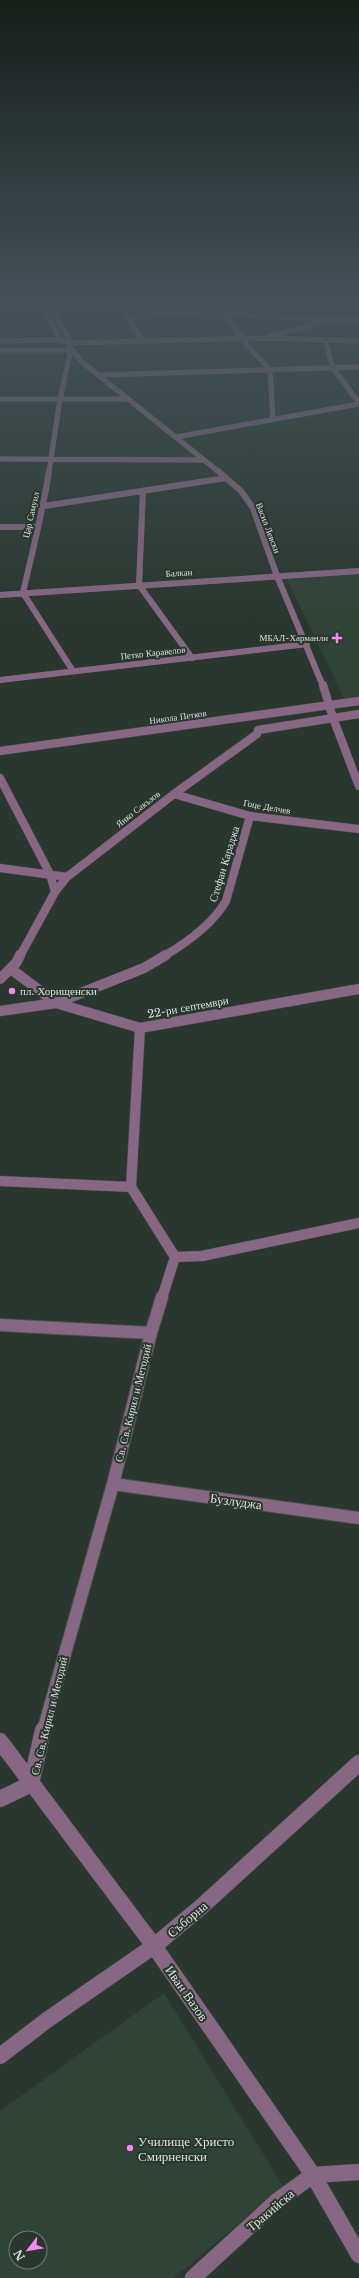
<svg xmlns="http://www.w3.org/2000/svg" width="359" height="2278" font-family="'Libre Baskerville',serif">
	<rect width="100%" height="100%" fill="#2a372f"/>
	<path fill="#2f4337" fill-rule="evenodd" d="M359,572V699L345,701L286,577Z
		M164,1993L283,2186L174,2278H0V2111ZM16,2238H40V2262H16Z"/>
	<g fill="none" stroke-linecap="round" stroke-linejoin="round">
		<g stroke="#46524b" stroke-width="5.5">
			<path id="minor-far5" d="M42,303L60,340L67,343L266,338L359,341
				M118,303L143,342
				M210,303L225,314L242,339L270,370L273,419
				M331,303H346
				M355,303H359
				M53,310L69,339L67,343
				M225,314L359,321
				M127,317L220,310
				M271,336L319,323
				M325,340L333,368L359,403
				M0,341L60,340
				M67,343L82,362L219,472
				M0,350H71L60,399L49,472
				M99,375L359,367
				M0,399H127
				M176,437L359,404
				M0,459L203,460"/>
		</g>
		<g stroke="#46524b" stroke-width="6">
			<path id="minor-far4" d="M49,471C43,512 32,552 23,593L73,671
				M218,471L241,491L253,508L277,576L323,686
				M143,491L139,585L192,658
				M44,506L226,478
				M0,527H37
				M0,595L359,571
				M0,680L307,644"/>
		</g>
		<g stroke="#46524b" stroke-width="9">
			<path id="minor-far3" d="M323,685L333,718L359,786
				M0,751L359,701
				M0,778L50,874L55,892
				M174,794L250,816L359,829
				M0,868L67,877
				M20,956L55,892L67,877L174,794L257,734L258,730L359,714
				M164,956C188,942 212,925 226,901L250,816"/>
		</g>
		<g stroke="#46524b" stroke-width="11">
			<path id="minor-far2" d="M11,969L56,1003L140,1028L359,989
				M0,979L16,963L20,955
				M0,1011L56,1003L144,968L166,955
				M140,1028L131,1187L175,1257L162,1298
				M0,1181L131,1187
				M175,1257L202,1256L359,1223"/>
		</g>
		<g stroke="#46524b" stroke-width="14">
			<path id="minor-far1" d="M0,1325L151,1333
				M113,1484L359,1518
				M43,1731L113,1484L151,1333L162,1297"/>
		</g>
		<g stroke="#46524b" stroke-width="17">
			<path id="minor" d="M0,1741L154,1946L313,2175L359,2255
				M0,1799L31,1784L43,1730
				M0,2056L47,2020L154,1946L201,1907L359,1763
				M193,2278L277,2201L313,2175L359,2172"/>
		</g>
		<use href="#minor-far5" stroke="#886784" stroke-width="5"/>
		<use href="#minor-far4" stroke="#886784" stroke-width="6"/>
		<use href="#minor-far3" stroke="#886784" stroke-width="8"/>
		<use href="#minor-far2" stroke="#886784" stroke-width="10"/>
		<use href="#minor-far1" stroke="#886784" stroke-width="12"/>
		<use href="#minor" stroke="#886784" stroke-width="16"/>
	</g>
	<linearGradient id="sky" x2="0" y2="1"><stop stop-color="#171e1a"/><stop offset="0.49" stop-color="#445358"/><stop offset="1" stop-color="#445358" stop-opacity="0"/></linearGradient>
	<rect width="359" height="622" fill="url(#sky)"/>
	<g fill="#f589ee" stroke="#2a372f" stroke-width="1.5">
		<path d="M335 632h4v4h4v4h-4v4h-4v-4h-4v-4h4z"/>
		<circle cx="12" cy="991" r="4"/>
		<circle cx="130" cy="2148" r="4"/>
	</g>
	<g text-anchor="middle" stroke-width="4" stroke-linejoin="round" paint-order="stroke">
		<g font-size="9" fill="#d8e0db" stroke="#2a372f">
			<text transform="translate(31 515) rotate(-77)" y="3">Цар Самуил</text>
			<text transform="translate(268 528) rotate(69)" y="3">Васил Левски</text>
			<text transform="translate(179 573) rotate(-4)" y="3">Балкан</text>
			<text transform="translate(153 653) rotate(-6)" y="3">Петко Каравелов</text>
			<text transform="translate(178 717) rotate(-8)" y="3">Никола Петков</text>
			<text transform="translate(267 807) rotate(10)" y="3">Гоце Делчев</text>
			<text transform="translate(138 809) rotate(-38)" y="3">Янко Сакъзов</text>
		</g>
		<g font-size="9" fill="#d8e0db" stroke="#2a372f" text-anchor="end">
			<text x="328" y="641">МБАЛ-Харманли</text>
		</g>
		<g font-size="11" fill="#d8e0db" stroke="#2a372f">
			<text transform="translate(224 864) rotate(-73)" y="4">Стефан Караджа</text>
			<text transform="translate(188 1007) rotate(-10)" y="4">22-ри септември</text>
			<text transform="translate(133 1403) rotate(-76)" y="4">Св. Св. Кирил и Методий</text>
			<text transform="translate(49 1716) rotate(-76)" y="4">Св. Св. Кирил и Методий</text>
		</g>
		<g font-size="11" fill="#d8e0db" stroke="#2a372f" text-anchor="start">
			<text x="20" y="995">пл. Хорищенски</text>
		</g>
		<g font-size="13" fill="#d8e0db" stroke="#2a372f">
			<text transform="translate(236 1501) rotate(8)" y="5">Бузлуджа</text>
			<text transform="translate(187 1919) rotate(-40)" y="5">Съборна</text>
			<text transform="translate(187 1993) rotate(55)" y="5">Иван Вазов</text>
			<text transform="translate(270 2210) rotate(-40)" y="5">Тракийска</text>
		</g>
		<g font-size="13" fill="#d8e0db" stroke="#2a372f" text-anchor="start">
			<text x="138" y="2146">Училище Христо<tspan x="138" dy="15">Смирненски</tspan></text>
		</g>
	</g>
	<g transform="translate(28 2250) rotate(239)"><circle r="19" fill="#2a372f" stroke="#707b74"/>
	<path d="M0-3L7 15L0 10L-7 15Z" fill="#f589ee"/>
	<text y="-6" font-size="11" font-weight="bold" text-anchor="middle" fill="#d8e0db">N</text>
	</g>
</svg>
